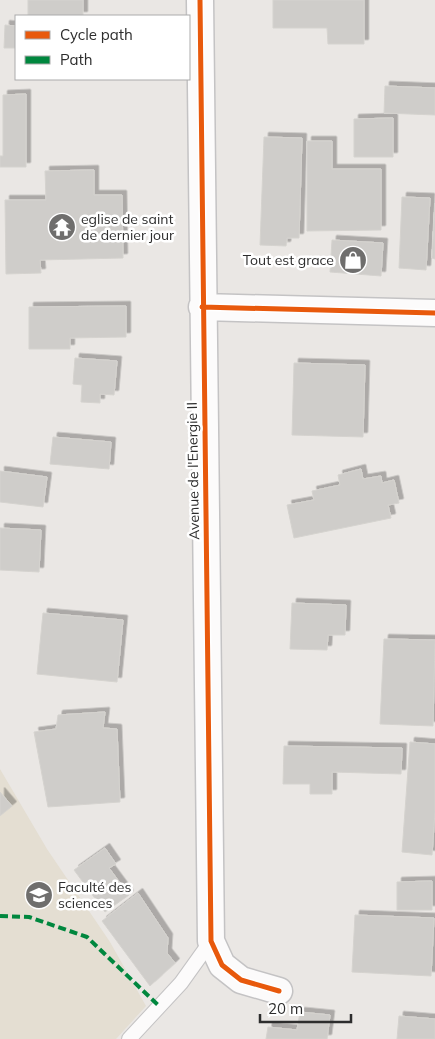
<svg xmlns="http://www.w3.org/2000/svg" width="435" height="1039" font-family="Mulish,sans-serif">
	<defs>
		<filter id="shadow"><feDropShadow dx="4.5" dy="-4.5" stdDeviation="0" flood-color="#0004"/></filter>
	</defs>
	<rect width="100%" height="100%" fill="#eae7e4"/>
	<path fill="#e4ded2" d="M0,769L47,849L110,942L146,1006L116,1039H0Z"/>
	<path fill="#cfcdca" stroke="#d5d3cf" filter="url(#shadow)" d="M28,0H83V16H28Z
		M273,0H364V44H328L327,28H273Z
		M5,25L16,26V48H4Z
		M385,86L435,88V115L384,113Z
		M26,94V167H0V156H3V95Z
		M393,118V157H354V119Z
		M264,137L302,138L299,238H287L286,246L260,245Z
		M307,141H332V169H381V230L307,231Z
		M94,170V195H122L123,258L40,260L41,273L6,274L5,200H46L45,171Z
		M402,197L430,198L426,270L399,268Z
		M435,203V259L432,258Z
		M332,240L383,243L381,276L330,272Z
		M126,306V337L70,338V349H29V307Z
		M75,358L117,361L114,395L100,394V403L81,402L82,385L73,384Z
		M294,363L365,365L363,437L292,435Z
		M53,437L111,442L109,469L50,464Z
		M361,469L363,479L381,476L382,483L394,480L399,503L388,505L391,518L294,538L287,505L314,500L312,491L340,485L338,475Z
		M0,471L47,477L43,507L0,502Z
		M0,528L41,530L39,572L0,570Z
		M292,603L346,605L345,635H328L327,650L290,649Z
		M43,613L123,620L117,682L37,674Z
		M384,639L435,640L433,726L380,724Z
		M105,712L103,728L117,729L120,802L48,807L34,732L56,729L58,715Z
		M410,742L435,744V811L432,855L402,852Z
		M284,746L402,748L401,774L332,772V794H310V784H283Z
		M0,792L12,806L0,816Z
		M105,848L116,864L109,868L129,895L105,912L74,870Z
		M432,881V910H397V882Z
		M138,893L168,938L167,953L175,963L150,986L102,921Z
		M355,915L434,918L431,976L352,972Z
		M300,1012L330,1015L327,1039H266L268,1027L297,1030Z
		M399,1016L435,1019V1039H397Z"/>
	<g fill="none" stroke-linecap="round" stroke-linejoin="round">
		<g stroke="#c4c3c4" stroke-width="16">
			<path id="service" d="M129,1039L181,983L211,941"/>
		</g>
		<g stroke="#c4c3c4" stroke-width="29">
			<path id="minor" d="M200,0L211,941L222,965L241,980L279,991
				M202,307L435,313"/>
		</g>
		<use href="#service" stroke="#fcfbfb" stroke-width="14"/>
		<use href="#minor" stroke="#fcfbfb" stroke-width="26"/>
		<path stroke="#00873e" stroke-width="4" stroke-dasharray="8 4" stroke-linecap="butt" d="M0,916L29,917L87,937L159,1006"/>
		<g stroke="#fff" stroke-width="8">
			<path id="cycleway" d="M200,0L211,941L222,965L241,980L279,991
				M202,307L435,313"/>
		</g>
		<use href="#cycleway" stroke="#e8590c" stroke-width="5"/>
	</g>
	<defs>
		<g id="temple-disc" transform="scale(1.4375)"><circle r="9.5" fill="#6f6e6d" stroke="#fff"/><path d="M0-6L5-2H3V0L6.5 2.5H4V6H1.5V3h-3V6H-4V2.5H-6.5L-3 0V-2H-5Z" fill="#fff"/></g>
		<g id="shop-disc" transform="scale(1.4375)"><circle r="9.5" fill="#6f6e6d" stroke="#fff"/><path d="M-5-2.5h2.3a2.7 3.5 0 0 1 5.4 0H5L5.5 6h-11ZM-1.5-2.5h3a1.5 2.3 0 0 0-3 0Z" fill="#fff"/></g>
		<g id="university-disc" transform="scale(1.4375)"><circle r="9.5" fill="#6f6e6d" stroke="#fff"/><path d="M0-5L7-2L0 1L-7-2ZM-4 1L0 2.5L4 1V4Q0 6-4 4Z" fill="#fff"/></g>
	</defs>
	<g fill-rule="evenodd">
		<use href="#temple-disc" x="62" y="227"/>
		<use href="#shop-disc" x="353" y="260"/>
		<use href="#university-disc" x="39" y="895"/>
	</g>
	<g text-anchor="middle" stroke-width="5" stroke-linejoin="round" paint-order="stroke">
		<g font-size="14" fill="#2d2d2d" stroke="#fff" text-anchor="start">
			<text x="81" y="224">eglise de saint<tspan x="81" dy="16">de dernier jour</tspan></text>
			<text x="334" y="265" text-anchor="end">Tout est grace</text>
			<text x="58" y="892">Faculté des<tspan x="58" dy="16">sciences</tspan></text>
		</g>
		<g font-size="14" fill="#2d2d2d" stroke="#fff">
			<text transform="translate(193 471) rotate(-91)" y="5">Avenue de l'Energie II</text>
		</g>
	</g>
	<rect x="15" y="15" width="175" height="65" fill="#ffffff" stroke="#ababab"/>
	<rect x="25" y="31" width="25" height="8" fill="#e8590c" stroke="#ababab"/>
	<text x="60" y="40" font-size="15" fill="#2d2d2d">Cycle path</text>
	<rect x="25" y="56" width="25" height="8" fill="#00873e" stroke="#ababab"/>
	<text x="60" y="65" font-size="15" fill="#2d2d2d">Path</text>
	<path d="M260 1014v8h91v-8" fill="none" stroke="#2d2d2d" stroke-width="2.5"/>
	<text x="268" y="1014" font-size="15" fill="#2d2d2d" stroke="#ffffff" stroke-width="4" paint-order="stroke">20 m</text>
</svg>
